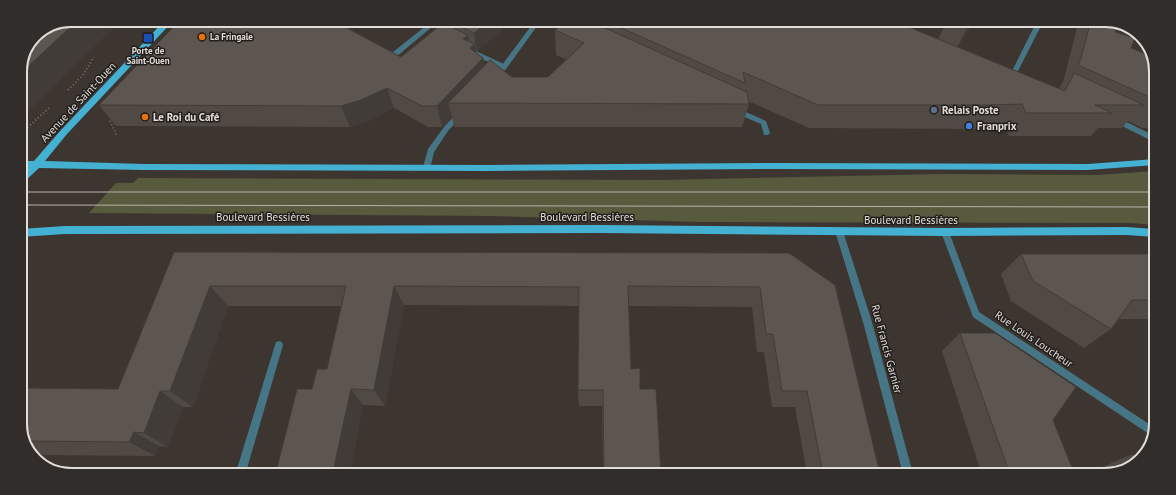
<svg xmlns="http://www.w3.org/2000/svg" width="1176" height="495" font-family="'PT Sans',sans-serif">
	<rect width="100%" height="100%" fill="#3d3530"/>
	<path fill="#575a3c" d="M1155,171L1154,225L1131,223L699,222L491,216L89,213L116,183H133L138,178L662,180L943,174L1097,175Z"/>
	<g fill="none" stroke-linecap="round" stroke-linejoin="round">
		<path stroke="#766f6a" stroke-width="2" stroke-dasharray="1 2.5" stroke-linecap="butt" d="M68,90L83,75L94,57
			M110,121L117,136
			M25,130L50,107"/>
		<path fill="#467585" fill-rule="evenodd" d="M432,21H439L396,57C393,58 387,55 385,52L388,50L393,52Z
			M467,47L506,65L507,67L504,69H502L465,50V48Z
			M279,341L282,342L283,345L246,472H236L275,345L276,342Z"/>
		<path fill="#467585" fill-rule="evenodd" d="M534,22H540L506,69L497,79H493V75L502,65Z
			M544,22H552L570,31L569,32H565Z
			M1036,23L1042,24L1017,73L1016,75H1012L1011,73Z
			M735,109H739L766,121L770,133L768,135H764L761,124L735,113L734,111Z
			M458,112H460L463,114L448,131L434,152L430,169H424L423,167L428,149L444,127Z
			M1116,117L1155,136V144L1152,143L1150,140L1114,122L1113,120L1114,118Z
			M839,228L842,229L843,231L872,322L913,474H903L863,322L835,231L836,229Z
			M945,229L948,230L949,232L979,312L1152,426V436L973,317L941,232L942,230Z"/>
		<path fill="#44b1d3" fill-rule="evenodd" d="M165,20H174L67,134L45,161L144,164L489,165L775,163L1088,164L1155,159V165L1088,170L775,169L489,171L144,170L39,168L23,183L20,184V174L27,168L20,167V161H34L61,130Z
			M601,225L945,228L1127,227L1154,229V237L1127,235L945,236L601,233L65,234L20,237V229L65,226Z"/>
		<path stroke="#b7b1ad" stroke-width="1" d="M20,192H1155
			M20,205L1155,207"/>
	</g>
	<path fill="#504944" d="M449,21L502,29V30L477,51L476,50V53L483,58L484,66L512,77H548L567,60L556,55L555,30L564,22L899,23L938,39L946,23H974L957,47L1061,90L1059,88L1063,82L1078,24H1119L1115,32L1131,48L1156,68L1155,128H1142L1128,121L1122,128H1098L1091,136H1009L1005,127L974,129L809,128L748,101L749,104L742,127H454L452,117L442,127H428L394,108L369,121L350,127L116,126L99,105L401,57L451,27Z
		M174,252L789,253L880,474H807L795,407H772L764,352H757L752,307L628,306L631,369L640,389L661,473H603L602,406H579L578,390L579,306L404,305L385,406L363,405L350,472H276L327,369L341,306H228L193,407H183L168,447L159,446L155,456L30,455L20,427L118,389Z
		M1021,254H1154L1153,319H1118L1111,329L1084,348L1011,301L1001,274Z
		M960,333L1053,420L1075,475H982L942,351Z
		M1146,450L1133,466L1105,475H1102L1100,468L1130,455H1136Z"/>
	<path fill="#413c37" d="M78,20H122L22,117L20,118V74Z
		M488,22H507L502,29V30L477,51L474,33Z
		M970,23H974L957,47Z
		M468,35L470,48L475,44L478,64L483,58L487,79L448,103L452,117L442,127L437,106L463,39Z
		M387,88L394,108L369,121L350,127L341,106Z
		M210,286L228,306L193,407L170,391Z
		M394,286L404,305L385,406L374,390Z
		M351,389L363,405L350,472H333Z
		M160,391L183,407L168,447L144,433Z
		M134,432L159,446L155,456L129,442Z"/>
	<path fill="#5d554f" stroke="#413c37" d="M71,20H78L20,74V68L35,35Z
		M180,20L334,21L401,57L443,23L468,35L463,39L475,44L470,48L483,58L437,106H422L387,88L361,100L341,106L99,105Z
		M450,21L488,22L474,33Z
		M564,22H592L747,92L749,104L448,103L490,60L512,77H548L584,43L555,30Z
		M608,22L899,23L1065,91L1074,73L1144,105H1095L1112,113H1026L1022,104L989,105H818L743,72L745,83Z
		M1090,24H1119L1115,32L1135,38L1131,48L1151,56L1156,68V100L1078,65L1081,58Z
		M174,252L789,253L835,285L880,474H823L807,391H782L773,334H766L760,287L628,286L631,369L640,368V389H656L661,473H604L603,390H578L579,287L394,286L374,390L351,389L333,472H276L297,389H312L317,369H327L346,286H210L170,391H160L144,433L134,432L129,442L25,441L20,427V388L118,389Z
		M1021,254H1154V300H1132L1111,329L1033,281Z
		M960,333H995L1076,387L1053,420L1075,475H1010Z
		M1143,454L1134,465L1130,455Z"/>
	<g fill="#e8710a" stroke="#211e1b" stroke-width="1.5">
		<circle cx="202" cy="37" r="4"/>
		<circle cx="145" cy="117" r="4"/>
	</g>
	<rect fill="#1a4fb4" stroke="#211e1b" stroke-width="1.5" x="143" y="33" width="10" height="10" rx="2"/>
	<circle fill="#5c6f8a" stroke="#211e1b" stroke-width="1.5" cx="934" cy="110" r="4"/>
	<circle fill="#3f7fe0" stroke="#211e1b" stroke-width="1.5" cx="969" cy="126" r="4"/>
	<g text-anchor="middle" stroke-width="3" stroke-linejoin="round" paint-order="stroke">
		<g font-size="9" font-weight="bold" fill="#e2ddd9" stroke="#211e1b" text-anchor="start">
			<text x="210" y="40">La Fringale</text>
			<text x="148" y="54" text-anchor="middle">Porte de<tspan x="148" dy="10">Saint-Ouen</tspan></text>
		</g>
		<g font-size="11" fill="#e2ddd9" stroke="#211e1b">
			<text transform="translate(78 102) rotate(-47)" y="4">Avenue de Saint-Ouen</text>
			<text x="263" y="221">Boulevard Bessières</text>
			<text x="587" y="221">Boulevard Bessières</text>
			<text x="911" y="224">Boulevard Bessières</text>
			<text transform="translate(1034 339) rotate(34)" y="4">Rue Louis Loucheur</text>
			<text transform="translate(887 349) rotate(75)" y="4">Rue Francis Garnier</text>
		</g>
		<g font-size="11" font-weight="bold" fill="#e2ddd9" stroke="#211e1b" text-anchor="start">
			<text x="942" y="114">Relais Poste</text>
			<text x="153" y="121">Le Roi du Café</text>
			<text x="977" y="130">Franprix</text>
		</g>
	</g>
	<path d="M0 0H1176V495H0ZM71 27H1105A44 44 0 0 1 1149 71V424A44 44 0 0 1 1105 468H71A44 44 0 0 1 27 424V71A44 44 0 0 1 71 27Z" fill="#302d2a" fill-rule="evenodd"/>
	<path fill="none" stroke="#e2ddd9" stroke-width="2" d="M71 27H1105A44 44 0 0 1 1149 71V424A44 44 0 0 1 1105 468H71A44 44 0 0 1 27 424V71A44 44 0 0 1 71 27Z"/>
</svg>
